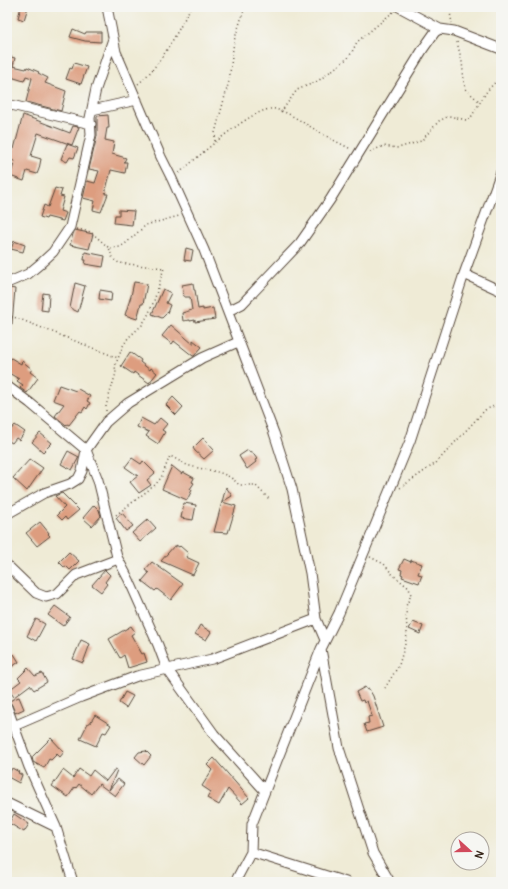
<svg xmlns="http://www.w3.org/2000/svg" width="508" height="889" font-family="Pangolin,sans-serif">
	<rect width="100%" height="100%" fill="#f6f6f2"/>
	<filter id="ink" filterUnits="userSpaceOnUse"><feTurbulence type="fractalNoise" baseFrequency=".025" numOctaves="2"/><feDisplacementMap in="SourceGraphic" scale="8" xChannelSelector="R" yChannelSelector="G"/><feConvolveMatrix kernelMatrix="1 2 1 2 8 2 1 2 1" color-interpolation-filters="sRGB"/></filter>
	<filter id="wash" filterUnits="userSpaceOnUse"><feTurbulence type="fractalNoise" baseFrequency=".012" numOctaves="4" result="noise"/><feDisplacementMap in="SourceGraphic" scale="16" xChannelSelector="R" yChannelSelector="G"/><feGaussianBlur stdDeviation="0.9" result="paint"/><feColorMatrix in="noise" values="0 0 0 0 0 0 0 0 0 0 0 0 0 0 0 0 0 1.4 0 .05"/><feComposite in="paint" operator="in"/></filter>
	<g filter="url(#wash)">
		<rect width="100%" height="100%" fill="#efebd6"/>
		<g id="blocks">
			<path fill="#dd9d7f" d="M21,7H28L24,20L18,18Z
				M73,29L85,34L86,32H101V42L85,41L70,37Z
				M7,56L15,58L13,66L26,69L27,67L39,72L38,73L48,78L45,83L66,91L61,111L26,102L32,78L26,76L24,81L11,77L10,82L7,81Z
				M74,63L87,67L81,84L66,79L70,68L72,69Z
				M23,115L70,133L73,126L79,127L72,145L38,133L31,156L41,159L39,169L37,174L27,171L24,181L10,176L15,161L7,160V148L14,149Z
				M108,115L109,128H107L105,140L114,142L112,154L126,158L124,162H127L125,173L111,170L105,194H108L101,212L93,210L95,201L83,198L87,181L95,183L99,171L89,169L97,136V116Z
				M67,144L78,148L74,158L70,157L67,162L61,159Z
				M55,188L62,190L60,196L64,197L60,211L66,213L63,221L47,217L46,219L40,217L44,205L48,207Z
				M119,210L134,211L132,225L114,223L115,215H119Z
				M75,230L93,234L89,249L70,245L73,234Z
				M14,241L25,245L23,252L11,249Z
				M186,248L193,250L191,261L184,260Z
				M85,252L105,256L103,267L85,264L86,260H84Z
				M134,282L147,284L143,304H141L137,319L125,315L131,296Z
				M75,283L85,286L78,312L70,308Z
				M193,283L194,290H195L198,309L203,308V310L213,308L215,319L195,322V320L190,321V320L183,321L182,313L192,310L190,297H184L182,285Z
				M10,288L15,289L12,324H7V289Z
				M163,289L171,293L166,303L170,305L167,313L162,318L152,314Z
				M100,290L112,292L111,301L99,299Z
				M43,293L49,294L48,311L41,310Z
				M171,325L193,344V340L202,347L194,356H193L174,341L172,344L162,336Z
				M130,352L141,360L140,362L150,370L151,368L157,373L149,383L134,372L133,374L121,366Z
				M7,358L10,360L11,358L21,364L22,361L32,369L30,372L38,378L27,393L20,388L23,385L17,381L19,379L7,372Z
				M59,385L76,391L78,389L90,396L87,401L90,403L87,409L85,407L82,412L80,411L69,425L67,424L66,425L55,416L64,404L53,400Z
				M173,397L183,407L176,415L166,405Z
				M141,418L154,425L160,418L167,424L162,430L165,432L158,444L146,436L149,432L137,427Z
				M15,425L25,432L19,440L16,438L12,443L7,440V434Z
				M40,433L52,443L43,452L32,442Z
				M203,438L214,450L204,459L195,451L193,448Z
				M248,450L250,453L252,452L257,459L255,460L256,462L247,469L239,456Z
				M68,451L79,457L72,470L61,464Z
				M132,458L141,464L143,461L155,473L147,480L151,485L139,493L130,482L138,476L125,467Z
				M30,459L43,468L27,491L13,478Z
				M172,466L182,474L183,472L194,478L192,482L194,483L190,489L192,490L187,500L162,489Z
				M226,487L232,496L222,502L236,506L228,533L214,532Z
				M62,493L79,510L67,520L65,517L62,520L57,515L65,507L55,496Z
				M184,503L196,505L193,520L181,518Z
				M94,505L99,510L101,516L92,526L83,518Z
				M122,513L133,526L126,531L116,518Z
				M148,519L156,528L140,542L132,533Z
				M40,522L49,533L48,534L50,536L37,546L26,533Z
				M176,545L179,547L180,546L188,553L186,557L199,563L193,575L161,561L174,546L176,547Z
				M69,552L79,561L70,570L66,566L64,567L59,562Z
				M404,559L411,562V560L422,564L418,574L422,575L419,583L402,577L403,575L401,574L402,570L399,569Z
				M152,562L183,584L171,600L157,589L155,591L142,581L149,573L145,570Z
				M105,570L110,575L105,582L107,584L101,592L92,585Z
				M55,606L70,617L63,626L48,615Z
				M36,619L45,624L36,641L27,636Z
				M413,622L423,626L420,634L409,629Z
				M200,625L211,632L206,640L195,634Z
				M131,626L135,632L131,635L142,654L144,653L147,662L128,668L124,655L120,658L109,639Z
				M81,640L90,644L83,663L73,659Z
				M7,649L11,655L14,654L19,662L7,670Z
				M28,668L35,676L42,673L47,682L34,690L30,685L14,697L9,690L21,681L18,678Z
				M365,687L367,690L369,689L373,696L383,727L367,732L364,724L369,723L368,717L372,716L367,701L364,703L363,700L360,701L356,692Z
				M125,692L133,696L126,708L119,703Z
				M19,697L24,709L15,713L12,705L9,701Z
				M95,715L111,725L106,733L103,732L96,746L80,739L88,723H90Z
				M51,738L64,752L60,757L57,754L51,760L49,759L44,768L33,762L32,757Z
				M146,751L151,756L144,765L135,757L139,752Z
				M214,758L249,798L242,804L228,789L219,805L207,798L211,792L202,786L212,770L207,765Z
				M12,768L19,772L18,773L22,775L19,783L8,777Z
				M79,769L89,776L93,770L106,781L115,769L117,770L109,790L118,779L124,784L115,796L99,784L91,794L79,784L76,788L75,787L68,797L52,786L63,770L73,778Z
				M14,814L29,824L24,832L9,823Z"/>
		</g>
	</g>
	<g filter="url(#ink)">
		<use href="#blocks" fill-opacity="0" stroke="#56473a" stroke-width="1"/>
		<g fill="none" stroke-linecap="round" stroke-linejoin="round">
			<g stroke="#56473a" stroke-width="11">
				<path id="street" d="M107,7L116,52L161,157L172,179L204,250L274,433L292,489L310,573L316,619L325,640
					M399,7L440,29
					M7,104L91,124
					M92,110L137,100
					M464,274L501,291
					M7,283L28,274L40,264L53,252L70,227L91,135L90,118L96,89L113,39
					M228,311L242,304L300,243L330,200L423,49L435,32L440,29L454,31L501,49
					M7,386L30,403L86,450L98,480L117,557L129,580L158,645L167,669L214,734L265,791
					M7,514L44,493L70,484L78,479L82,471L86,450L106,422L128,403L202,358L238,342
					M7,565L36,593L46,597L57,594L76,575L118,559
					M321,649L339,748L373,853L390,882
					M7,707L29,767L56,827L73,882
					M7,728L14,726L81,697L137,676L212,659L316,619
					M7,803L56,827
					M251,852L346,882
					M235,882L251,852L252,824L321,649L339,613L410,441L464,274L501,172"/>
			</g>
			<path stroke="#56473a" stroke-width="1.5" stroke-dasharray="1 3" stroke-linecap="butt" d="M449,7L452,23
				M457,42L462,62L465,89L480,102
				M138,84C162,64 176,34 191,7
				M281,112L297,90L318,81L348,58L352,52L357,42L393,12
				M215,141V133L229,81L234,41L245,7
				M370,152L383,146L398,148L421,141L439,121L449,116L466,120L470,119L487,91L501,76
				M179,173C196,159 254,105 275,109C289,112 303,123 316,130C327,137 339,143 351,149
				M77,229L91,232L109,248L120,247L125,244L146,225L179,216
				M7,316L17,318L118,358
				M106,411V406L116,373L115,366L123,346L128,338L142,325L148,315L154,301L164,268L119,263L113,259L109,248
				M400,488L436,463L485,410L501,403
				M116,515L155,485L161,478L170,456C177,459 183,464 190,466C208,471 226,470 239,485H255L269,499
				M370,557L384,564L393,575L409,588L411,595L406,606L407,635L405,644L399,665L385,688"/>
			<use href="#street" stroke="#fff" stroke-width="9"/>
		</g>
	</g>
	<rect width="508" height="889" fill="none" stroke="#f6f6f2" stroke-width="24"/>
	<g transform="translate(470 851) rotate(111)"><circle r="19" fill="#f6f6f2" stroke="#aba49d"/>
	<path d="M0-3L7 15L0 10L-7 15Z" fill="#d1495b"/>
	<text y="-6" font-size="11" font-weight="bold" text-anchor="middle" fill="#3b2a1e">N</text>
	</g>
</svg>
